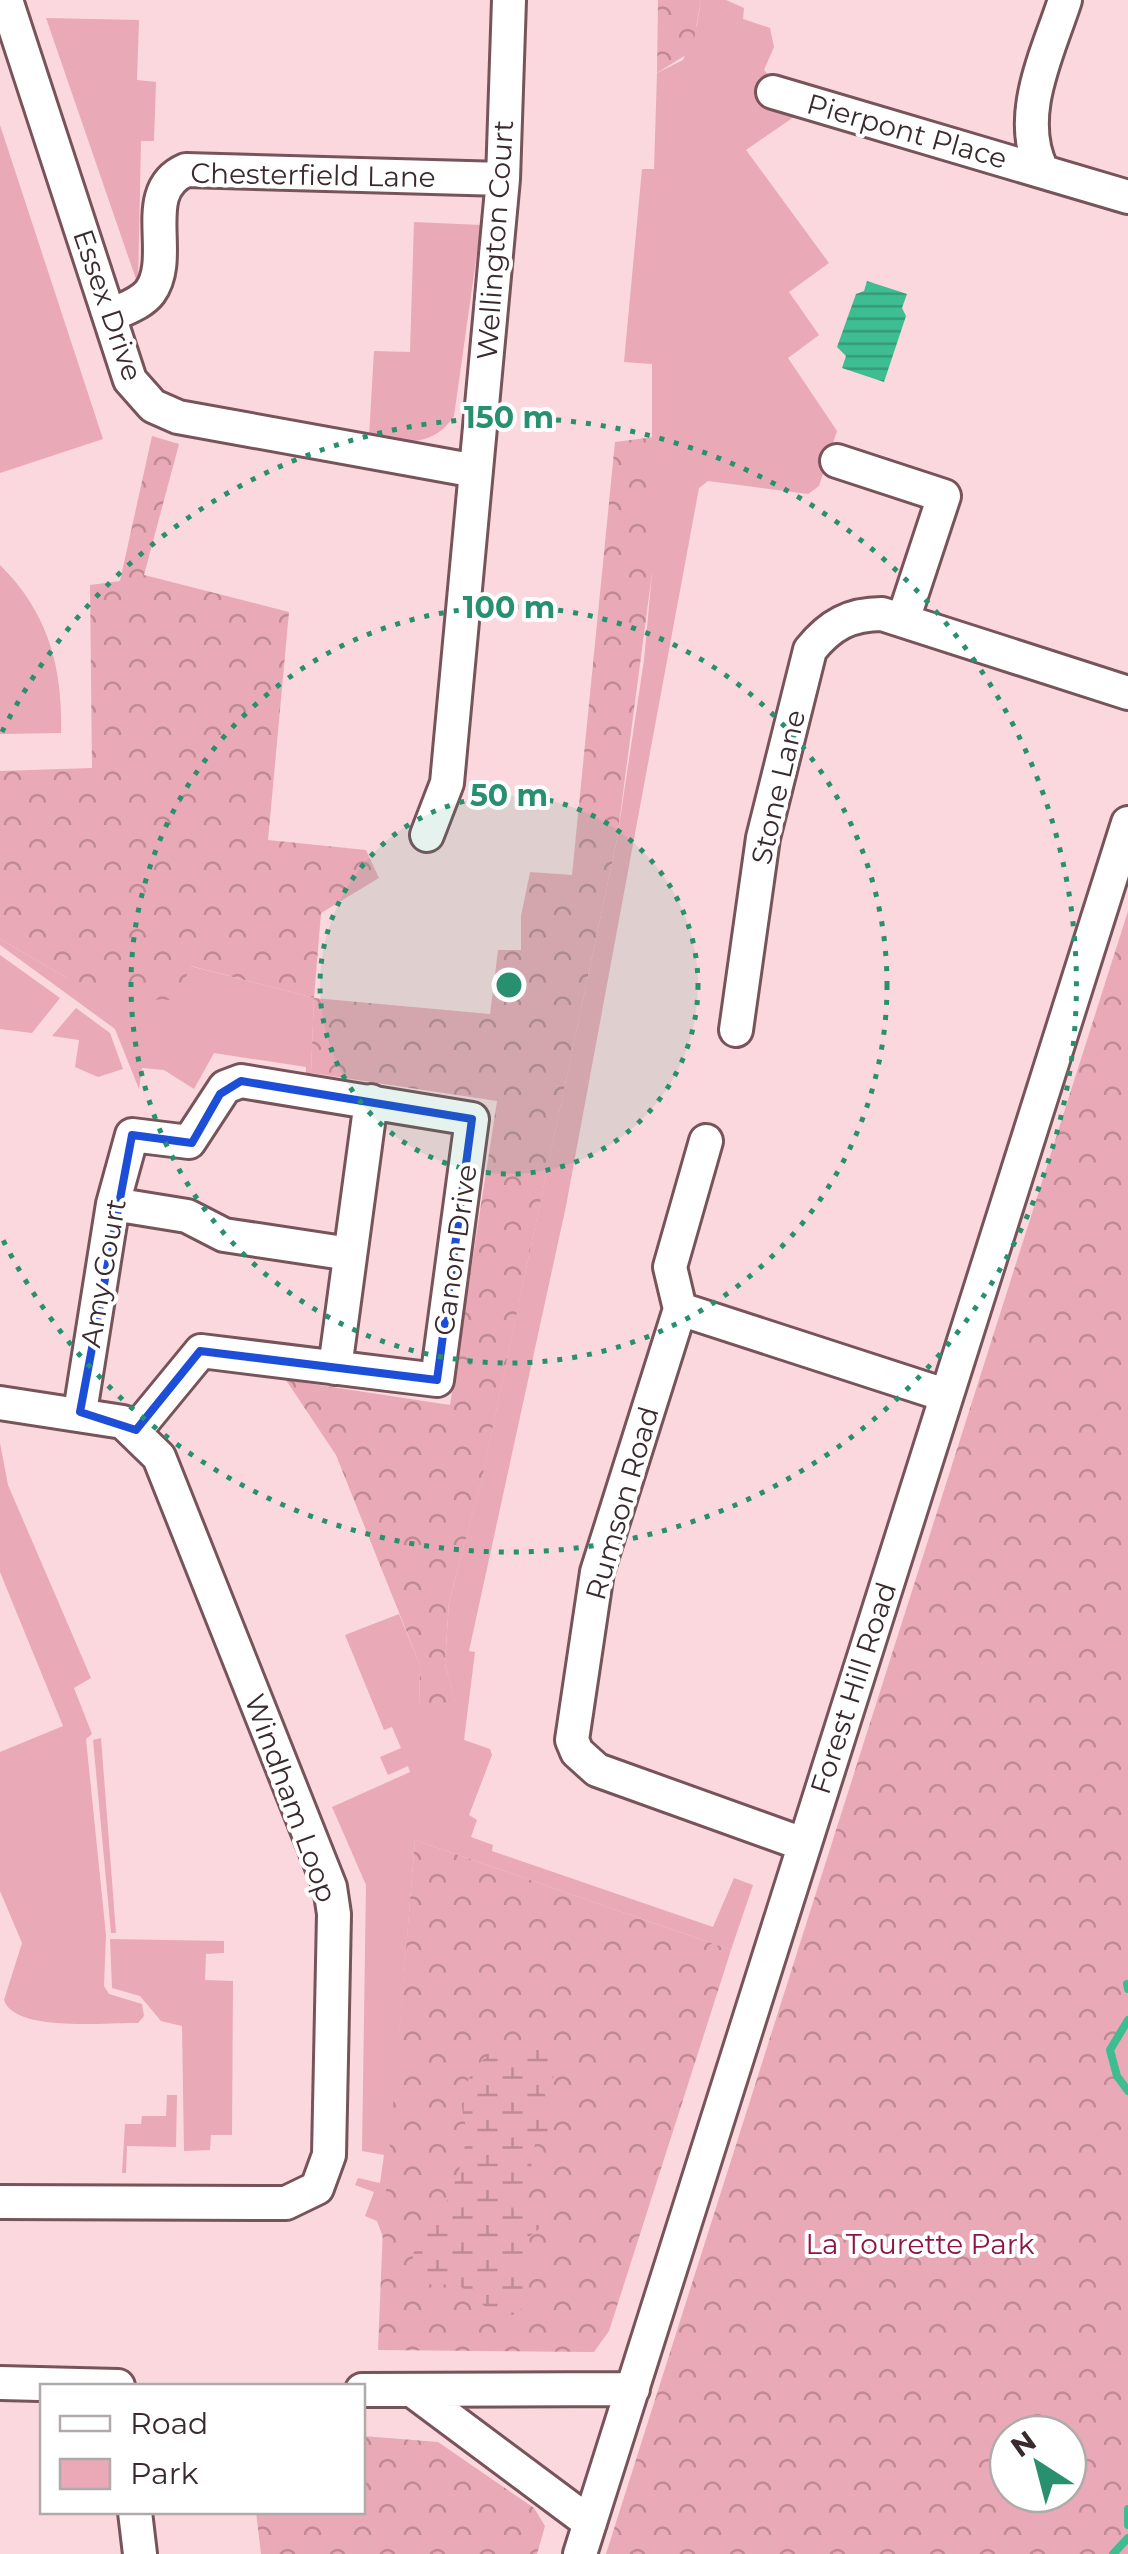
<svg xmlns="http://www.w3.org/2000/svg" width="1128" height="2554" font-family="Montserrat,sans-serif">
	<defs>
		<pattern id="forest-crowns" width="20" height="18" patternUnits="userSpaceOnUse" patternTransform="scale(2.5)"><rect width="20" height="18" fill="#eaa9b6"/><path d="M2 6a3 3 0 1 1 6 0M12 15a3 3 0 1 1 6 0" fill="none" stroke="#bf8a94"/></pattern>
		<pattern id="wetland-marsh" width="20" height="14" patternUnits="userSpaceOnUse" patternTransform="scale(2.5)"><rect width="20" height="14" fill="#eaa9b6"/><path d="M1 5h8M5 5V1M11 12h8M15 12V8" fill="none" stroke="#bf8a94"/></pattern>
		<pattern id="water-rules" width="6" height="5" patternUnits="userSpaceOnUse" patternTransform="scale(2.5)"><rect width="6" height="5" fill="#3fbd92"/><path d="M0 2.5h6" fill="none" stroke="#369a78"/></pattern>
	</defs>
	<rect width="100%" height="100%" fill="#fad8dd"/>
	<path fill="#eaa9b6" d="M701,0H726L744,8L743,19L770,28L774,47L764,70L801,112L746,150L829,263L789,292L819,335L788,358L837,431L819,486L808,494L708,481L699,488L566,1206L469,1651L475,1652L464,1740L490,1749L492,1755L469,1815L477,1820L471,1837L493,1845L492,1851L713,1927L734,1878L753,1885L731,1950L415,1840L383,2237L377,2221L365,2216L374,2192L355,2185L358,2178L380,2183L384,2155L362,2151L366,1885L332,1807L410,1772L408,1766L388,1775L380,1757L401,1748L392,1727L384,1730L345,1635L399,1614L420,1665L419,1708L455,1701L445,1663L449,1602L482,1477L617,839L644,660L652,573V364L624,362L642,169H654L657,73L683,60L697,25Z
		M46,18L139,20L137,80L156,82L154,141H141L138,285Z
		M0,125L103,439L0,473Z
		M414,222L481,225L454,416C432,449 403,442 369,436L374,351L410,352Z
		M0,565C48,612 63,668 61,733L0,734Z
		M0,939L67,978L190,966L314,998L311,1073H306V1067L214,1053L194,1089L164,1070L142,1068L139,1089L115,1029L0,945Z
		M0,955L60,998L32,1033L0,1029Z
		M76,1008L110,1033L123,1069L98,1077L75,1067L79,1040L52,1036Z
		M0,1443L8,1485L91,1678L74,1688L92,1734L86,1739L106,1935L104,1986L109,1994L142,2004L144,2016L138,2023C107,2022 15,2033 4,2000L22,1943L0,1891V1752L63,1726L0,1572Z
		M101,1738L116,1933H111L93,1740Z
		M110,1939L224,1941V1953L206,1954L205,1980L233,1981L232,2135H211L210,2150L184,2151L182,2026L161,2021L140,1996L112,1988Z
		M167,2095H177L176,2147L127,2146L126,2173H122L125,2124H141L142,2116H166Z"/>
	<path fill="url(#forest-crowns)" fill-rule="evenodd" d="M658,0H701L692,51L657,73Z
		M152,436L179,444L144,575L289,612L268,840L366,850L379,878L321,913L314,998L490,1014L498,950H521V916L530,872L572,875L615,442L654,437L652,573L617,839L482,1478L449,1602L445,1663L455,1700L451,1708L440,1713L419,1708L420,1665L336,1455L286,1380L450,1405L497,1101L311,1073L314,998L191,966L175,1000L136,999L67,978L0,939V771L92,768L90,585L120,581Z
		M1128,911V2554H606ZM1068,2434V2494H1008V2434Z
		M415,1840L731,1950L609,2331L594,2352L378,2350L383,2227Z
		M363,2436L438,2442L534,2508L545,2526L537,2554H261L256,2512H362Z"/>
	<path fill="url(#wetland-marsh)" d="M507,2044L533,2045L547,2053L554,2076L544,2092L555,2122C533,2151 534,2133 531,2174L510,2200L514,2210L544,2225L529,2237L531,2255L521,2265L524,2302L519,2313C493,2323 478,2297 457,2284L432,2285L417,2278C403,2247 428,2235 442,2210C454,2190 464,2159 466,2136C467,2125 462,2114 462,2104C464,2076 483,2054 507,2044Z"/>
	<path fill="url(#water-rules)" d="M867,281L907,294L902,308L906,316L884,382L842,368L846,356L837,347L856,294L864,291Z"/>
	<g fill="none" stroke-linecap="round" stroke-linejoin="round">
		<path stroke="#3fbd92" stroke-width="8" d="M1127,1984L1128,1989
			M1128,2020L1110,2050L1117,2076L1128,2091
			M1128,2509V2525
			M1113,2554L1128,2538"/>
		<g stroke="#77535a" stroke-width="38">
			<path id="minor" d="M6,0L130,380L153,406L178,417L476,471
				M773,92L1128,197
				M1042,170C1015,116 1048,53 1065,0
				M110,316C123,309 141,304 150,292C176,256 137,191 186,170L503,179
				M837,461L944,496L903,620
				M427,835L447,783L503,179L509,0
				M736,1030L763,838L810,650C830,625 850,614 882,614L1128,693
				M706,1141L670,1267L680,1309L597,1572L572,1740L577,1752L597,1770L803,1844
				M113,1204L187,1216L224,1235L350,1254
				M680,1309L945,1395
				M335,1368L371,1101
				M0,1403L123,1422L159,1457L330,1887L334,1914L329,2155L317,2188L286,2203L0,2202
				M80,1412L113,1204L132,1135L189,1142L225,1087L241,1081L472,1119L437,1380L201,1351L136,1430
				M0,2383L118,2386
				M362,2390L633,2389
				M413,2391L590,2523
				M135,2512L140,2554
				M580,2554L1128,823"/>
		</g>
		<use href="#minor" stroke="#fff" stroke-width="32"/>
	</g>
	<path fill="none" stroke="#1d4ed8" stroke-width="8" stroke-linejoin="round" d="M241,1081L472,1119L437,1380L200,1351L136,1430L80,1412L132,1135L192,1143L220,1094Z"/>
	<circle cx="509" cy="985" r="189" fill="#28906e" fill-opacity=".12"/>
	<g fill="none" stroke="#28906e" stroke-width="5" stroke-dasharray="5 10">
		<circle cx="509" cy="985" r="189"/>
		<circle cx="509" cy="985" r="378"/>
		<path d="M2 732A567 567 0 1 1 2 1238"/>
	</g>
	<g text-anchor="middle" stroke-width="8" stroke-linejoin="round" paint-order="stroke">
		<g font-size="28" fill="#3a2a2d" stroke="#fff">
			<text transform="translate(907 131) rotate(16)" y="10">Pierpont Place</text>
			<text transform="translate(313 175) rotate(1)" y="10">Chesterfield Lane</text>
			<text transform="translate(495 240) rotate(-86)" y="10">Wellington Court</text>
			<text transform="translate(108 305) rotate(71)" y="10">Essex Drive</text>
			<text transform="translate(778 787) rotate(-77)" y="10">Stone Lane</text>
			<text transform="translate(455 1250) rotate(-82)" y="10">Canon Drive</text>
			<text transform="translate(103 1273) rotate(-80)" y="10">Amy Court</text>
			<text transform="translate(622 1503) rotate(-74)" y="10">Rumson Road</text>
			<text transform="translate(853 1688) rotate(-72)" y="10">Forest Hill Road</text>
			<text transform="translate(291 1798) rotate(70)" y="10">Windham Loop</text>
		</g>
		<g font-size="28" fill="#8f1441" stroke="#fff">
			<text x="920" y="2254">La Tourette Park</text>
		</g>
	</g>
	<circle cx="509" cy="985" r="15" fill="#28906e" stroke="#fff" stroke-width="5"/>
	<g font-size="30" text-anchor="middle" font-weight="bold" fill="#28906e" stroke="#fff" stroke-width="8" stroke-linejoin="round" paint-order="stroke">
		<text x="509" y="428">150 m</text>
		<text x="509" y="618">100 m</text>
		<text x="509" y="806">50 m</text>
	</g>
	<rect x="40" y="2384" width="325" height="130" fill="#ffffff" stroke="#b0aaab" stroke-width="2.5"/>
	<rect x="60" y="2416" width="50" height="15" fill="#ffffff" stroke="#b0aaab" stroke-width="2.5"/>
	<text x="130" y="2434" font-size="30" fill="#3a2a2d">Road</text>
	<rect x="60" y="2459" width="50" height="30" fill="#eaa9b6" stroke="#b0aaab" stroke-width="2.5"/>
	<text x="130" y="2484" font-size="30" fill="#3a2a2d">Park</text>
	<g transform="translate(1038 2464) rotate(324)"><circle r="48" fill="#ffffff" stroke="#b0aaab" stroke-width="2.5"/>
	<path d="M0-8L18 38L0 25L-18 38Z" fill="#28906e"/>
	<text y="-15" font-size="28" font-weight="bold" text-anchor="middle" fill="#3a2a2d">N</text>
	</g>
</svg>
